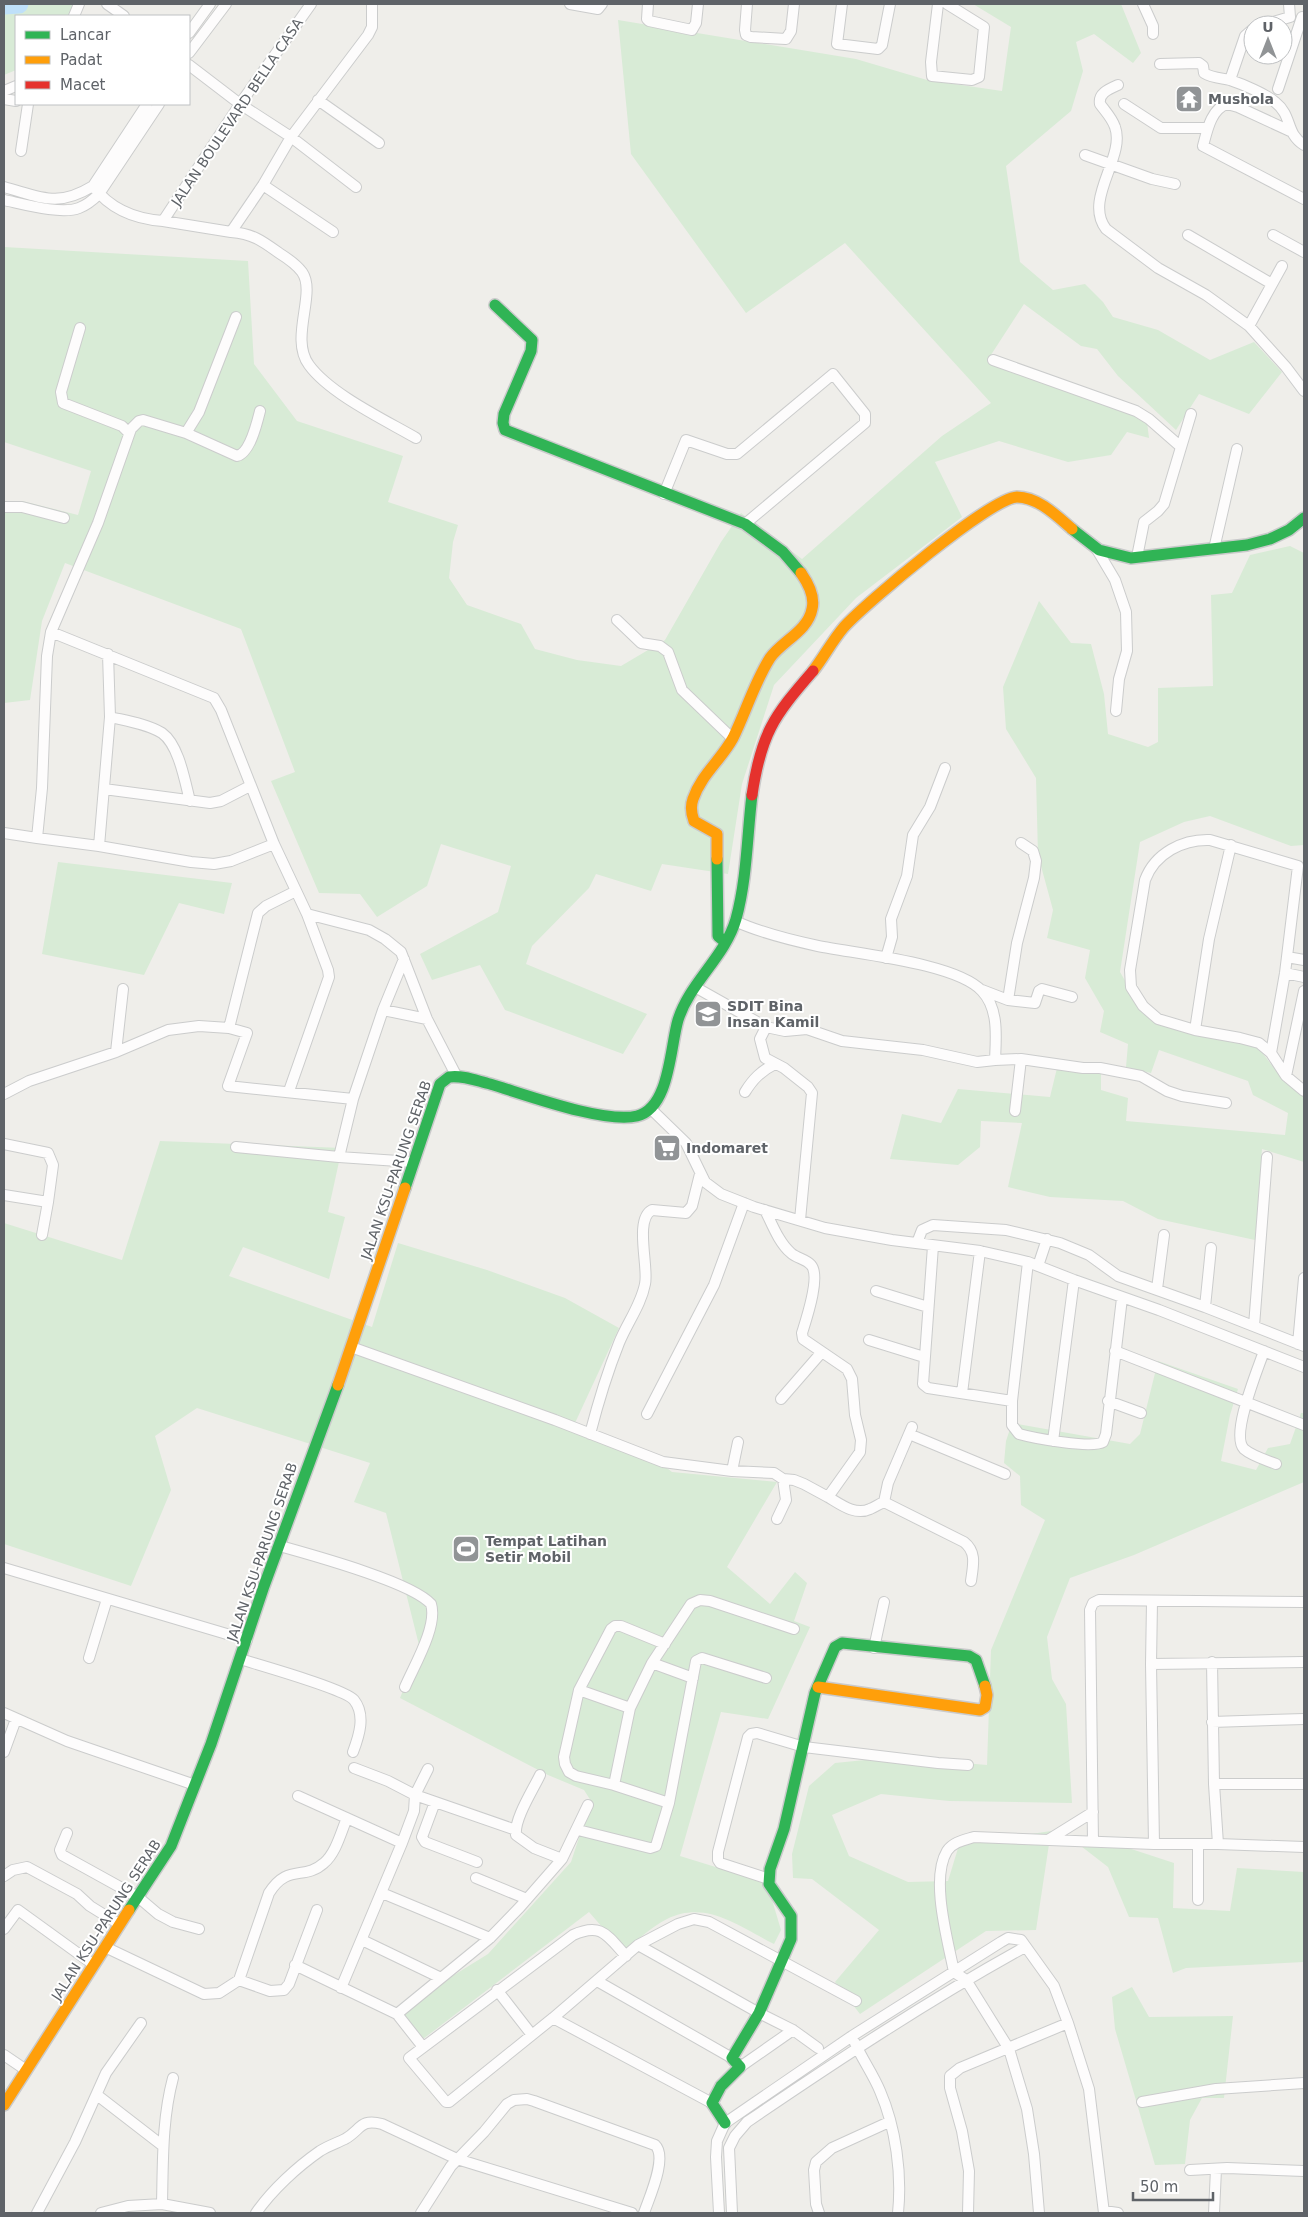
<svg xmlns="http://www.w3.org/2000/svg" width="1308" height="2217" font-family="'DejaVu Sans',sans-serif">
	<rect width="100%" height="100%" fill="#efeeea"/>
	<path fill="#d8ebd6" d="M4,4H74L68,16H16V70L4,75Z
		M973,4H1121L1141,53L1133,63L1094,34L1076,42L1083,71L1071,111L1006,166L1020,262L1053,290L1085,284L1103,302L1113,317L1158,330L1210,360L1254,342L1282,372L1249,414L1199,394L1176,430L1118,376L1097,349L1081,346L1024,304L987,361L1065,390L1121,408L1147,422L1149,438L1127,432L1111,455L1068,462L999,441L935,462L962,517L856,598L774,685L742,784L728,874L662,864L651,891L596,874L589,888L532,946L526,964L647,1014L623,1054L505,1010L480,965L432,980L420,954L498,912L511,866L441,844L427,886L377,917L360,894L319,893L271,781L295,772L241,629L65,563L42,621L30,700L4,703V506L22,501L78,515L91,471L4,442V247L248,261L254,364L297,421L403,456L388,502L458,525L453,542L449,578L467,605L521,624L535,649L577,660L621,666L665,640L721,542L741,513L802,559L942,436L991,403L845,243L746,313L631,154L618,20L856,59L927,80L1002,91L1011,27Z
		M1290,546L1304,553V845L1291,846L1210,816L1184,822L1140,842L1120,972L1138,1003L1157,1022L1239,1040L1258,1047L1283,1080L1304,1096V1162L1262,1149L1255,1240L1158,1219L1123,1201L1050,1197L1008,1187L1022,1123L981,1121L980,1147L958,1165L890,1159L902,1114L941,1123L958,1089L1050,1097L1057,1068L1101,1073V1090L1128,1098L1126,1121L1285,1135L1288,1113L1253,1095L1248,1081L1159,1050L1151,1073L1126,1067L1128,1044L1100,1032L1104,1011L1085,978L1090,950L1047,938L1053,910L1038,855L1036,778L1006,729L1003,687L1039,601L1071,643L1091,644L1104,694L1108,734L1148,747L1158,742V688L1213,686L1211,595L1232,593L1250,555Z
		M58,862L232,883L224,914L179,903L144,975L42,954Z
		M160,1141L342,1148L328,1212L345,1217L329,1279L243,1247L229,1276L372,1327L398,1243L487,1270L565,1298L619,1328L575,1423L641,1448L672,1472L777,1482L727,1567L770,1604L795,1572L807,1583L794,1621L810,1627L768,1719L721,1712L680,1856L767,1883L781,1930L774,1944C738,1926 706,1900 667,1919C651,1927 637,1941 623,1951L589,1912L423,2039L401,2012L446,1980L488,1954L571,1862L591,1801L584,1790L548,1775L400,1698L420,1649L386,1513L354,1502L370,1463L197,1408L155,1436L171,1490L131,1586L4,1544V1223L122,1260Z
		M1158,1361L1238,1389L1230,1415L1221,1461L1256,1470L1268,1448L1290,1444L1301,1413H1304V1482L1134,1555L1070,1578L1047,1637L1052,1679L1066,1704L1072,1803L949,1801L881,1794L832,1815L849,1856L908,1882L948,1881L959,1845L1051,1831L1036,1930L986,1931L860,2014L835,1982L879,1930L812,1879L793,1878L792,1854L809,1786L835,1763L895,1757L987,1765L991,1650L1045,1520L1021,1505L1020,1476L1004,1463L1006,1441L1012,1423L1130,1444L1140,1434Z
		M1077,1843L1116,1844L1174,1863L1173,1908L1230,1911L1237,1868L1304,1872V1962L1186,1968L1173,1973L1158,1918L1129,1917L1108,1867Z
		M1132,1987L1149,2017L1233,2016L1224,2098H1202L1190,2120L1185,2164L1155,2165L1115,2029L1112,1997Z"/>
	<g fill="none" stroke-linecap="round" stroke-linejoin="round">
		<path stroke="#bfe0f9" stroke-width="19" d="M4,5L19,4"/>
		<g stroke="#cbcccc" stroke-width="12">
			<path id="street" d="M107,4L124,16
				M570,4L598,9L602,4
				M648,4L647,19L649,21L692,30L696,23L698,4
				M747,4L745,30L746,35L751,37L786,39L791,31L794,4
				M842,4L837,44L878,49L882,45L890,4
				M938,4L931,62L932,76L972,80L979,77L984,27L947,4
				M1143,4L1153,26V34
				M74,16L79,4
				M1263,25L1290,17L1289,4
				M189,33L210,4
				M189,53L226,4
				M1160,64L1199,63L1203,66L1204,73C1212,78 1221,78 1230,80C1242,84 1266,94 1275,102C1293,116 1285,133 1304,145
				M189,65L240,104L291,137L356,187
				M1230,80L1245,36L1253,29
				M1118,85C1109,89 1098,93 1100,104C1105,111 1112,118 1115,127C1126,157 1083,199 1106,229L1158,268L1206,295L1249,326L1286,367L1304,391
				M1278,89L1302,17
				M4,91L16,86
				M4,99L16,101
				M318,100L379,143
				M1124,104L1161,128H1208
				M1290,131L1238,107L1227,104C1211,109 1207,131 1203,146L1304,199
				M21,151L28,104
				M1085,155L1152,179L1175,184
				M263,185L333,232
				M93,186C110,209 135,219 163,221L240,104L311,4
				M4,187C41,197 57,208 93,186L147,104
				M4,200C23,204 61,215 79,208C87,205 93,200 99,194L159,104
				M163,221L231,232L263,185L291,137L368,35L372,27V4
				M231,232C253,234 261,240 279,253C287,258 296,264 302,272C317,293 289,338 309,365C330,394 385,420 416,438
				M1188,235L1272,284
				M1273,235L1304,252
				M1249,326L1282,266
				M80,328L61,392L63,403L122,426L129,433
				M993,360L1136,411L1149,419L1181,447
				M186,433L199,412L236,317
				M664,494L686,440L727,454H737L833,374L865,414V423L745,524
				M4,507H22L64,518
				M1096,548L1115,580L1126,612L1127,651L1119,679L1116,711
				M1214,549L1237,449
				M1137,557L1144,522L1158,511L1164,504L1191,414
				M617,620L641,643L660,646L668,652L682,690L732,738
				M51,632L214,698L221,710L274,844L307,914L369,930L385,939L401,952L427,1019L457,1077
				M110,717C127,721 147,724 162,733C179,745 185,782 190,801
				M104,789L210,803L221,801L250,786
				M4,833L37,838L42,788L47,656L51,632L98,523L131,429L139,421L143,420L186,433L237,456C250,453 257,423 260,411
				M37,838L99,846L191,862L214,864L231,861L274,844
				M1231,845L1209,939L1195,1030L1240,1038L1259,1043L1271,1053L1286,1076L1304,1091
				M99,846L110,717L108,654
				M1287,957L1304,960
				M886,958L892,937L891,919L907,876L913,835L930,807L945,768
				M1285,973L1304,977
				M695,987L766,1027L785,1031L807,1029L842,1041L923,1050L977,1062L995,1060C996,1037 999,1009 982,991C956,963 857,954 818,946C790,940 761,933 735,921
				M982,990L1008,1000L1017,943L1034,878L1036,861L1033,851L1021,843
				M1008,1000L1035,1003L1039,991L1042,989L1072,997
				M383,1010L427,1019
				M766,1027L760,1039L765,1058L784,1068L808,1087L812,1093L800,1220
				M229,1028L247,1033L228,1086L353,1099L339,1157L413,1162
				M1195,1030L1158,1019L1143,1006L1131,987L1130,970L1145,880C1155,853 1183,839 1210,840L1298,866L1285,973L1271,1053
				M116,1052L123,989
				M995,1060L1021,1059L1083,1068H1100L1141,1076L1167,1091L1182,1096L1226,1103
				M1286,1076L1304,991
				M289,1091L329,977L328,970L307,914
				M745,1092C753,1079 761,1071 775,1064
				M4,1094L29,1081L116,1052L168,1030L199,1026L229,1028L258,913L266,906L296,891
				M353,1099L383,1010L404,959
				M651,1109L686,1143L705,1182L721,1194L754,1207L825,1228L892,1240L980,1251L1028,1262L1074,1280L1159,1310L1304,1367
				M1015,1111L1021,1059
				M4,1144L48,1153L53,1165L48,1202L4,1195
				M236,1147L339,1157
				M42,1235L48,1202
				M917,1243L922,1230L933,1225L1006,1230L1060,1243L1089,1255L1118,1276L1205,1307L1304,1346
				M933,1246L923,1384L928,1388L1012,1401V1425L1019,1434C1033,1438 1092,1449 1103,1442L1106,1434L1122,1298
				M1038,1266L1047,1239
				M1157,1289L1164,1235
				M876,1291L928,1307
				M1205,1307L1211,1248
				M1254,1326L1267,1157
				M869,1340L924,1357
				M1298,1344L1304,1278
				M351,1347L555,1420L663,1462L732,1471L774,1473L783,1479L794,1480L804,1484L828,1497L860,1452L861,1440L855,1415L852,1379L847,1369L803,1339L802,1333C806,1320 821,1276 811,1265C806,1259 796,1258 791,1253C779,1243 772,1224 765,1210
				M1115,1351L1304,1425
				M1264,1351C1258,1369 1230,1435 1244,1449C1252,1456 1266,1460 1276,1464
				M962,1393L980,1251
				M781,1399L821,1353
				M1012,1401L1028,1262
				M1108,1401L1141,1413
				M647,1414L714,1285L744,1203
				M590,1434C598,1403 607,1373 619,1343C627,1323 641,1305 645,1284C649,1268 634,1219 652,1210L686,1213L692,1206L700,1174
				M909,1434L1005,1474
				M1053,1441L1074,1280
				M732,1471L738,1442
				M828,1497C840,1504 855,1516 870,1509C875,1507 879,1504 884,1502L964,1542C977,1552 973,1566 971,1581
				M884,1502L888,1483L912,1427
				M777,1519L786,1500L783,1479
				M280,1546C312,1555 412,1582 431,1604C438,1626 414,1666 405,1687
				M4,1568L247,1640
				M665,1644L621,1626H615L611,1629L579,1690L564,1757L565,1764L569,1772L576,1776L614,1785L669,1803
				M874,1648L884,1602
				M89,1658L107,1599
				M240,1659C259,1665 345,1689 354,1700C366,1715 359,1736 353,1752
				M652,1663L693,1678
				M1151,1664L1152,1602
				M579,1690L630,1708
				M4,1713L67,1741L195,1785
				M1212,1722L1304,1719
				M4,1752L16,1719
				M354,1768L388,1781L415,1795L516,1830
				M540,1775C533,1790 514,1819 516,1835L534,1848L562,1859
				M1214,1784H1304
				M614,1785L630,1708L652,1663L691,1604L700,1600L710,1601L794,1629
				M298,1796L402,1843
				M435,1802L422,1837L425,1842L477,1862
				M578,1830L650,1848L656,1846L669,1803L696,1661L702,1658L766,1678
				M67,1833L60,1850L62,1855L138,1897L158,1914L173,1922L199,1929
				M1048,1840L1093,1812
				M1093,1842L1090,1610L1093,1603L1099,1600L1304,1602
				M1154,1844L1151,1664L1304,1662
				M1198,1844V1900
				M1218,1844L1304,1847
				M4,1876L13,1870L27,1867L77,1894L90,1906L119,1924
				M476,1878L527,1899
				M769,1879L720,1863L718,1860V1852L748,1737L751,1734L757,1733L804,1747L938,1763L968,1765
				M382,1893L490,1938
				M4,1929L18,1910L94,1965
				M362,1940L441,1978
				M638,1945L759,2013L793,2030L818,2048
				M105,1947L204,1994L219,1993L239,1980L270,1991L284,1990L289,1984L317,1910
				M626,1956C607,1935 601,1922 573,1935L409,2058L446,2102H449L553,2018L638,1945L678,1924L694,1919L709,1922L856,2001
				M295,1965L397,2014L423,2047
				M239,1980L269,1893C288,1863 304,1881 324,1863C336,1853 341,1832 347,1818
				M597,1981L732,2058
				M341,1988L402,1843L414,1811L415,1795L428,1769
				M497,1990L532,2035
				M397,2014L490,1938L520,1907L562,1859L588,1805
				M553,2018L712,2103
				M855,2043C862,2059 873,2074 880,2091C896,2128 902,2174 898,2213
				M4,2055L26,2070
				M740,2067L793,2030
				M97,2095L163,2146
				M1142,2102L1216,2089L1304,2083
				M1190,2170L1227,2168L1304,2171
				M162,2204C163,2161 162,2119 173,2078
				M1104,2211L1118,2213
				M37,2213L75,2142L106,2073L141,2023
				M101,2213L128,2206L162,2204L210,2213
				M256,2213C272,2190 297,2167 320,2151C328,2146 337,2143 345,2139C361,2130 360,2118 382,2124L457,2159L632,2213
				M421,2213L451,2166L484,2132L507,2104L514,2100L527,2099L534,2101L655,2145C668,2157 649,2198 644,2213
				M719,2213L716,2157L717,2141L725,2123L852,2036L1001,1942L1008,1938L1021,1940L1054,1986L1068,2023
				M732,2213L729,2148L735,2136L747,2122C838,2060 929,2000 1025,1947
				M819,2213L816,2204L814,2170L816,2162L832,2148L889,2122
				M968,2213L969,2171L962,2131L950,2088V2076L960,2068L1068,2023L1089,2089L1104,2213
				M1039,2213L1034,2154L1027,2109L1009,2049L966,1980L954,1972C948,1941 930,1879 947,1851C953,1842 964,1840 974,1837L1154,1844H1218L1214,1784L1212,1662
				M1214,2213L1216,2169"/>
		</g>
		<g stroke="#cacacb" stroke-width="14">
			<path id="fast" d="M495,305L532,340L531,351L504,414L503,423L505,430L745,524L783,552L801,573
				M1072,529L1099,550L1131,558L1247,545L1270,539L1289,530L1304,518
				M717,859L718,936L725,942
				M405,1188L440,1084L449,1077C463,1075 477,1081 490,1084C524,1094 604,1124 637,1116C670,1108 670,1047 678,1020C690,982 725,957 736,919C747,879 747,836 752,795
				M129,1910L171,1846L211,1744L264,1586L338,1385
				M725,2123L712,2103L721,2086L740,2067L732,2058L759,2013L791,1939V1916L769,1884L770,1869L784,1829L815,1693L835,1647L842,1643L969,1656L976,1660L985,1686"/>
		</g>
		<g stroke="#cacacb" stroke-width="14">
			<path id="slow" d="M813,671C824,657 832,641 844,627C866,603 990,498 1017,497C1038,497 1057,516 1072,529
				M717,859V834L694,821C691,813 690,807 693,799C701,775 721,760 733,738C746,712 754,683 770,658C782,641 808,631 812,609C815,597 808,583 801,573
				M338,1385L405,1188
				M818,1687L980,1710L985,1707L987,1695L985,1686
				M4,2105L129,1910"/>
		</g>
		<g stroke="#cacacb" stroke-width="14">
			<path id="jam" d="M752,795C761,734 773,717 813,671"/>
		</g>
		<use href="#street" stroke="#fdfcfc" stroke-width="10"/>
		<use href="#fast" stroke="#30b455" stroke-width="11"/>
		<use href="#slow" stroke="#ff9f0a" stroke-width="11"/>
		<use href="#jam" stroke="#e5322d" stroke-width="11"/>
	</g>
	<defs>
		<g id="temple-square" transform="scale(1.4375)"><rect x="-9" y="-9" width="18" height="18" rx="4" fill="#919496" stroke="#fff"/><path d="M0-6L5-2H3V0L6.5 2.5H4V6H1.5V3h-3V6H-4V2.5H-6.5L-3 0V-2H-5Z" fill="#fff"/></g>
		<g id="school-square" transform="scale(1.4375)"><rect x="-9" y="-9" width="18" height="18" rx="4" fill="#919496" stroke="#fff"/><path d="M0-5L7-2L0 1L-7-2ZM-4 1L0 2.5L4 1V4Q0 6-4 4Z" fill="#fff"/></g>
		<g id="supermarket-square" transform="scale(1.4375)"><rect x="-9" y="-9" width="18" height="18" rx="4" fill="#919496" stroke="#fff"/><path d="M-6-5.5h2.5l.6 2H6L4.5 2H-2.5L-4.4-4H-6ZM-1.5 3.2a1.3 1.3 0 1 0 .1 0ZM3 3.2a1.3 1.3 0 1 0 .1 0Z" fill="#fff"/></g>
		<g id="stadium-square" transform="scale(1.4375)"><rect x="-9" y="-9" width="18" height="18" rx="4" fill="#919496" stroke="#fff"/><path d="M0-5a6.5 5 0 1 0 0 10a6.5 5 0 1 0 0-10ZM-3.5-1.8h7v3.6h-7Z" fill="#fff"/></g>
	</defs>
	<g fill-rule="evenodd">
		<use href="#temple-square" x="1189" y="99"/>
		<use href="#school-square" x="708" y="1014"/>
		<use href="#supermarket-square" x="667" y="1148"/>
		<use href="#stadium-square" x="466" y="1549"/>
	</g>
	<g text-anchor="middle" stroke-width="4" stroke-linejoin="round" paint-order="stroke">
		<g font-size="14" font-weight="bold" fill="#5f6368" stroke="#fff" text-anchor="start">
			<text x="1208" y="104">Mushola</text>
			<text x="727" y="1011">SDIT Bina<tspan x="727" dy="16">Insan Kamil</tspan></text>
			<text x="686" y="1153">Indomaret</text>
			<text x="485" y="1546">Tempat Latihan<tspan x="485" dy="16">Setir Mobil</tspan></text>
		</g>
		<g font-size="14" fill="#5f6368" stroke="#fff">
			<text transform="translate(237 112) rotate(-56)" y="5">JALAN BOULEVARD BELLA CASA</text>
			<text transform="translate(396 1170) rotate(-71)" y="5">JALAN KSU-PARUNG SERAB</text>
			<text transform="translate(262 1552) rotate(-71)" y="5">JALAN KSU-PARUNG SERAB</text>
			<text transform="translate(106 1920) rotate(-57)" y="5">JALAN KSU-PARUNG SERAB</text>
		</g>
	</g>
	<rect width="1308" height="2217" fill="none" stroke="#5f6368" stroke-width="10"/>
	<rect x="15" y="15" width="175" height="90" fill="#ffffff" stroke="#bfc1c3"/>
	<rect x="25" y="31" width="25" height="8" fill="#30b455" stroke="#bfc1c3"/>
	<text x="60" y="40" font-size="15" fill="#5f6368">Lancar</text>
	<rect x="25" y="56" width="25" height="8" fill="#ff9f0a" stroke="#bfc1c3"/>
	<text x="60" y="65" font-size="15" fill="#5f6368">Padat</text>
	<rect x="25" y="81" width="25" height="8" fill="#e5322d" stroke="#bfc1c3"/>
	<text x="60" y="90" font-size="15" fill="#5f6368">Macet</text>
	<g transform="translate(1268 40)"><circle r="24" fill="#ffffff" stroke="#bfc1c3"/>
	<path d="M0-4L9 19L0 12L-9 19Z" fill="#919496"/>
	<text y="-8" font-size="14" font-weight="bold" text-anchor="middle" fill="#5f6368">U</text>
	</g>
	<path d="M1133 2192v8h80v-8" fill="none" stroke="#5f6368" stroke-width="2.5"/>
	<text x="1140" y="2192" font-size="15" fill="#5f6368" stroke="#ffffff" stroke-width="4" paint-order="stroke">50 m</text>
</svg>
